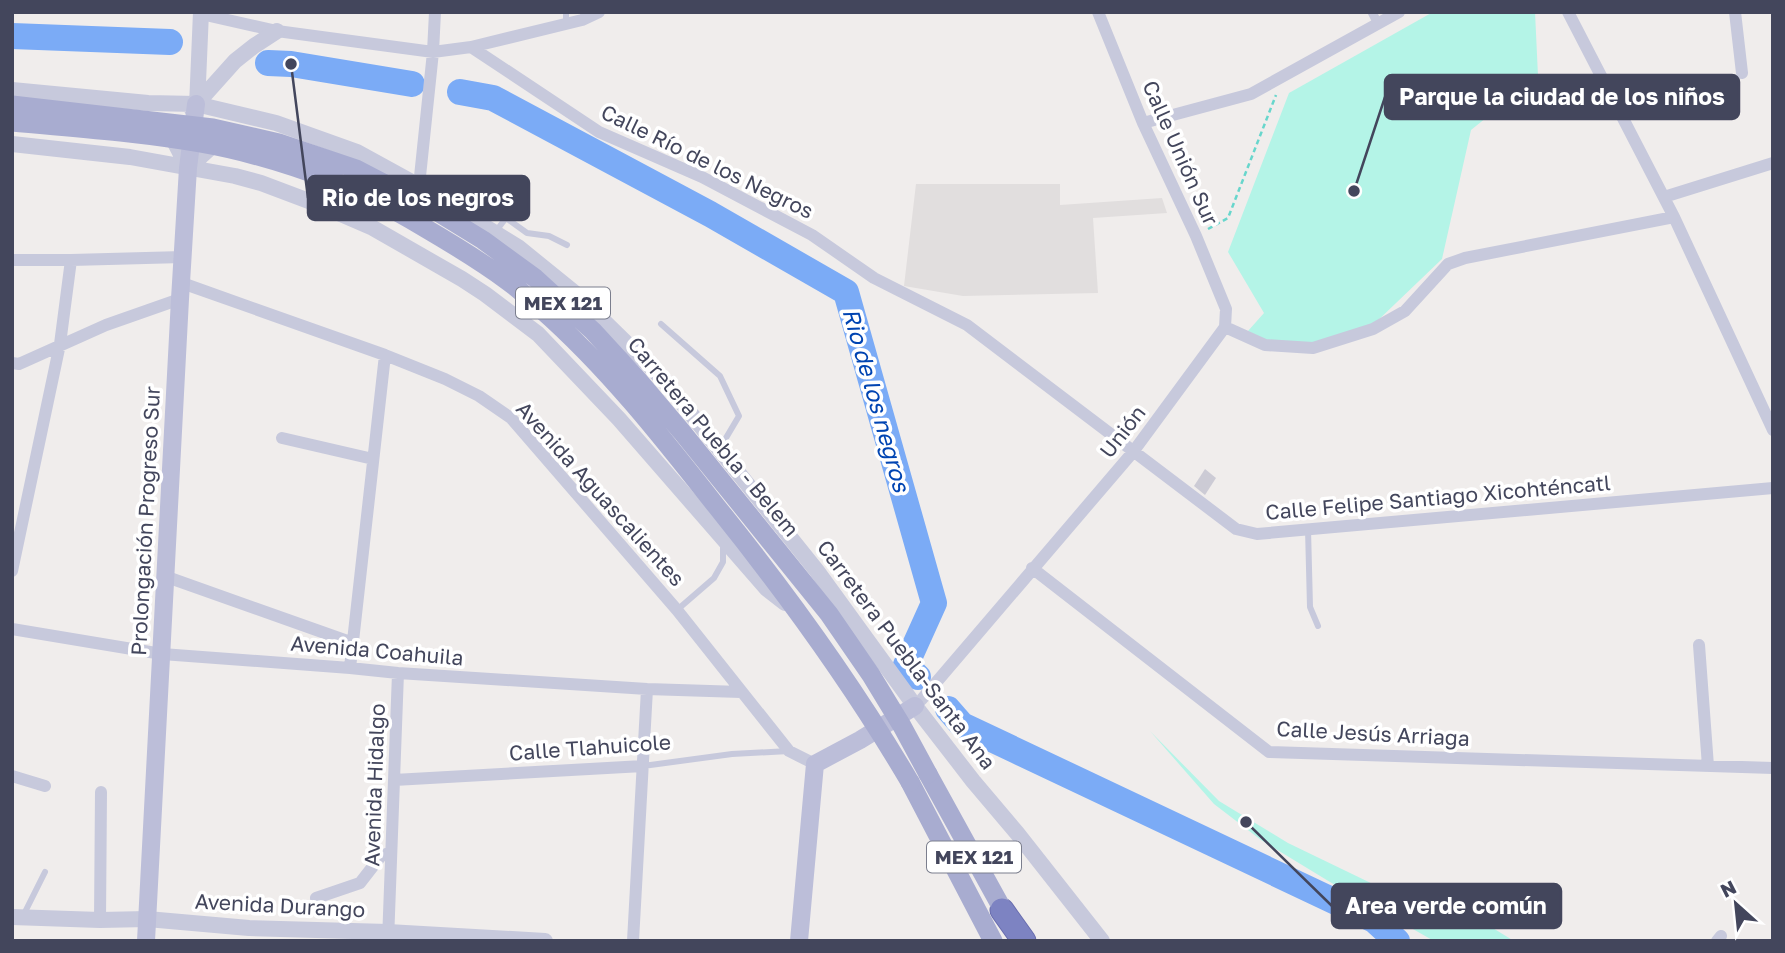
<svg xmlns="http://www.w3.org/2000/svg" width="1785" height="953" font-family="'Golos Text',sans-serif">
	<rect width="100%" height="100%" fill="#f0edec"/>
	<path fill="#e1dede" d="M916,184H1060V205L1162,198L1167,213L1093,218L1098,293L963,296L904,286Z"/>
	<path fill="#b4f4e7" d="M1433,12H1535L1538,76L1471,130L1442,259L1372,326L1308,344L1268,342L1248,331L1264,313L1228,252L1289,93Z
		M1150,731L1219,801L1288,843L1377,886L1465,911L1514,941H1434L1330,882L1261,840L1214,804Z"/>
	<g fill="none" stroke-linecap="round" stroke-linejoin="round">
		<path stroke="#7babf6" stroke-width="26" d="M12,36L170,42
			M268,63L291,64L412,84
			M460,92L493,98L710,214L846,292L934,603L906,665L918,677
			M948,709L962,725L1374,920L1397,941"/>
	</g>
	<path fill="#cccbd5" d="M1205,469L1216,478L1205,495L1194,486Z"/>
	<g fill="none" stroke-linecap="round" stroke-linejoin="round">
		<g stroke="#696dae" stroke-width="25">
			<path id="motorway" d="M1002,910L1024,941"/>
		</g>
		<path stroke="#68d6cc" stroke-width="2.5" stroke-dasharray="5 3.5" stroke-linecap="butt" d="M1208,229L1228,218L1276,95"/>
		<path stroke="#c7c9dc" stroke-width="6" d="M566,24V12
			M421,179C452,184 482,197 506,218
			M496,231L506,218L527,233L549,236L567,245
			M661,324L720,376L739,416L720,448
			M1308,529L1310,607L1318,626
			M677,610L714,578L723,562V544
			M643,766L732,754L789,751
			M23,916L45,872"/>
		<path stroke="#c7c9dc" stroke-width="9" d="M1372,12L1378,24"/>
		<path stroke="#c7c9dc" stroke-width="12" d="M1568,12L1674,217L1773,430
			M1735,12L1742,73
			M201,14L277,31L433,52L471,47L582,20L599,12
			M471,47L599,132L702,177L812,235L874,278L967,325L1236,529L1257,534L1773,488
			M1143,123L1251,94L1399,12
			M419,186L433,52L435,12
			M1664,197L1773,163
			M12,260H71L183,257
			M182,283L385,355L445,379L479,396L511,418L677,610L789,751L815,764
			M1225,327L1265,345L1313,348L1373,329L1405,311L1448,264L1465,258L1674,217
			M12,363L19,364L106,325L180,299
			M282,438L373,459
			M1032,568L1269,752L1773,768
			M12,571L60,344L71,260
			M167,577L353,643
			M12,629L162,654L350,668L398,673L647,689L741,692
			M1699,645L1708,766
			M350,668L385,355
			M915,706L922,699L1133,452L1225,327L1226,309L1196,236L1143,123L1098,12
			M12,776L45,786
			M394,780L643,766
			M316,898L360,883L381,856L391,852
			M100,920L101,792
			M388,941L398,673
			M633,941L647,689
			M1717,941L1721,936"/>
		<path stroke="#c7c9dc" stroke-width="16" d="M12,90L148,103L196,104L276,123L357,152L419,186L518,247L576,294L663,379L817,571L915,706L973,781L1017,833L1102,941
			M197,106L201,12
			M192,109L235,61L254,46L277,31
			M170,133L188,168L220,139
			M12,144L130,157L235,176L261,183L322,206L373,228L462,279L485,294L538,334L619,419L767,589L785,603
			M12,917L100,920L147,919L249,928L388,932L545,941"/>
		<path stroke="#bcbed9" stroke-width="18" d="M146,941L180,299L188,168L196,104
			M799,941L815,764L860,740L915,706"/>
		<path stroke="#a8acd0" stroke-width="19" d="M928,774L1009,921
			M910,782L993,941"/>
		<use href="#motorway" stroke="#7d83c2" stroke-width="23"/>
		<path stroke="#a8acd0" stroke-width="19" d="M12,105L213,128L279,143L356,169L431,208L483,240L535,278L593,331L638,380L682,432L829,614L871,675L902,726L928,774
			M12,122C75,128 138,132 200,143C246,151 292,165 336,182C366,194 396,211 425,228C454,245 482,262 509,282C520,290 530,300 541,309C607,367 662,437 717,507C787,594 853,685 910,782"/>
	</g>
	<g text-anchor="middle" stroke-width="7" stroke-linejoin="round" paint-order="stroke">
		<g fill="#fff" stroke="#7b7e8d" stroke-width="2">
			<rect x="516" y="287.5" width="94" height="31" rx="5"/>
			<rect x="927" y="841.5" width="94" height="31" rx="5"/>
		</g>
		<g font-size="19" font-weight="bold" fill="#43465c">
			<text x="563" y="310">MEX 121</text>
			<text x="974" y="864">MEX 121</text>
		</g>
		<g font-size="21" fill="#43465c" stroke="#fff">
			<text transform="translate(1180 153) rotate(66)" y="7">Calle Unión Sur</text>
			<text transform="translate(707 162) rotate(26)" y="7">Calle Río de los Negros</text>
			<text transform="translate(1123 432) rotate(-52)" y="7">Unión</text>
			<text transform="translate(713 437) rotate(50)" y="7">Carretera Puebla - Belem</text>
			<text transform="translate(600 494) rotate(48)" y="7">Avenida Aguascalientes</text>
			<text transform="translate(1438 498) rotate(-5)" y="7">Calle Felipe Santiago Xicohténcatl</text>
			<text transform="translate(146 521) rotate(-87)" y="7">Prolongación Progreso Sur</text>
			<text transform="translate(377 651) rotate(5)" y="7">Avenida Coahuila</text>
			<text transform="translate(906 655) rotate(53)" y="7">Carretera Puebla-Santa Ana</text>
			<text transform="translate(1373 734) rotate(3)" y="7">Calle Jesús Arriaga</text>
			<text transform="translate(590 748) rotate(-4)" y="7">Calle Tlahuicole</text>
			<text transform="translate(375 785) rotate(-88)" y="7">Avenida Hidalgo</text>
			<text transform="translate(280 906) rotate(3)" y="7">Avenida Durango</text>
		</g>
		<g font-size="23" font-style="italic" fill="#0044b2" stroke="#fff">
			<text transform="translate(876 400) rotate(74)" y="8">Rio de los negros</text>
		</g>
	</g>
	<path fill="none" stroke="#43465c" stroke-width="2.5" d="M1354 191L1385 97M291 64L308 198M1246 822L1332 906"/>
	<g fill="#43465c" stroke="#fff" stroke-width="2.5">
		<circle cx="1354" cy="191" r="7"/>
		<circle cx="291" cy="64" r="7"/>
		<circle cx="1246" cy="822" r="7"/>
	</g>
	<g fill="#43465c" stroke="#43465c" stroke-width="2.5">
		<rect x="1385" y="75" width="354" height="44" rx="7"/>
		<rect x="308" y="176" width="221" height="44" rx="7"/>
		<rect x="1332" y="884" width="229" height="44" rx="7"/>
	</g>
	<g font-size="23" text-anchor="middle" font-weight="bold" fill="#fff">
		<text x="1562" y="105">Parque la ciudad de los niños</text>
		<text x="418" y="206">Rio de los negros</text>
		<text x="1446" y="914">Area verde común</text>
	</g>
	<rect width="1785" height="953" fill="none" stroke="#43465c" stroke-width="28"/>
	<g transform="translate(1736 904) rotate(333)" stroke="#ffffff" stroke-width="5" paint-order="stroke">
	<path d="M0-5L12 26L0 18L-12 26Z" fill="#43465c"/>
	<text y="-10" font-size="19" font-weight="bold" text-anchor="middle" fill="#43465c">N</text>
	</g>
</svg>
